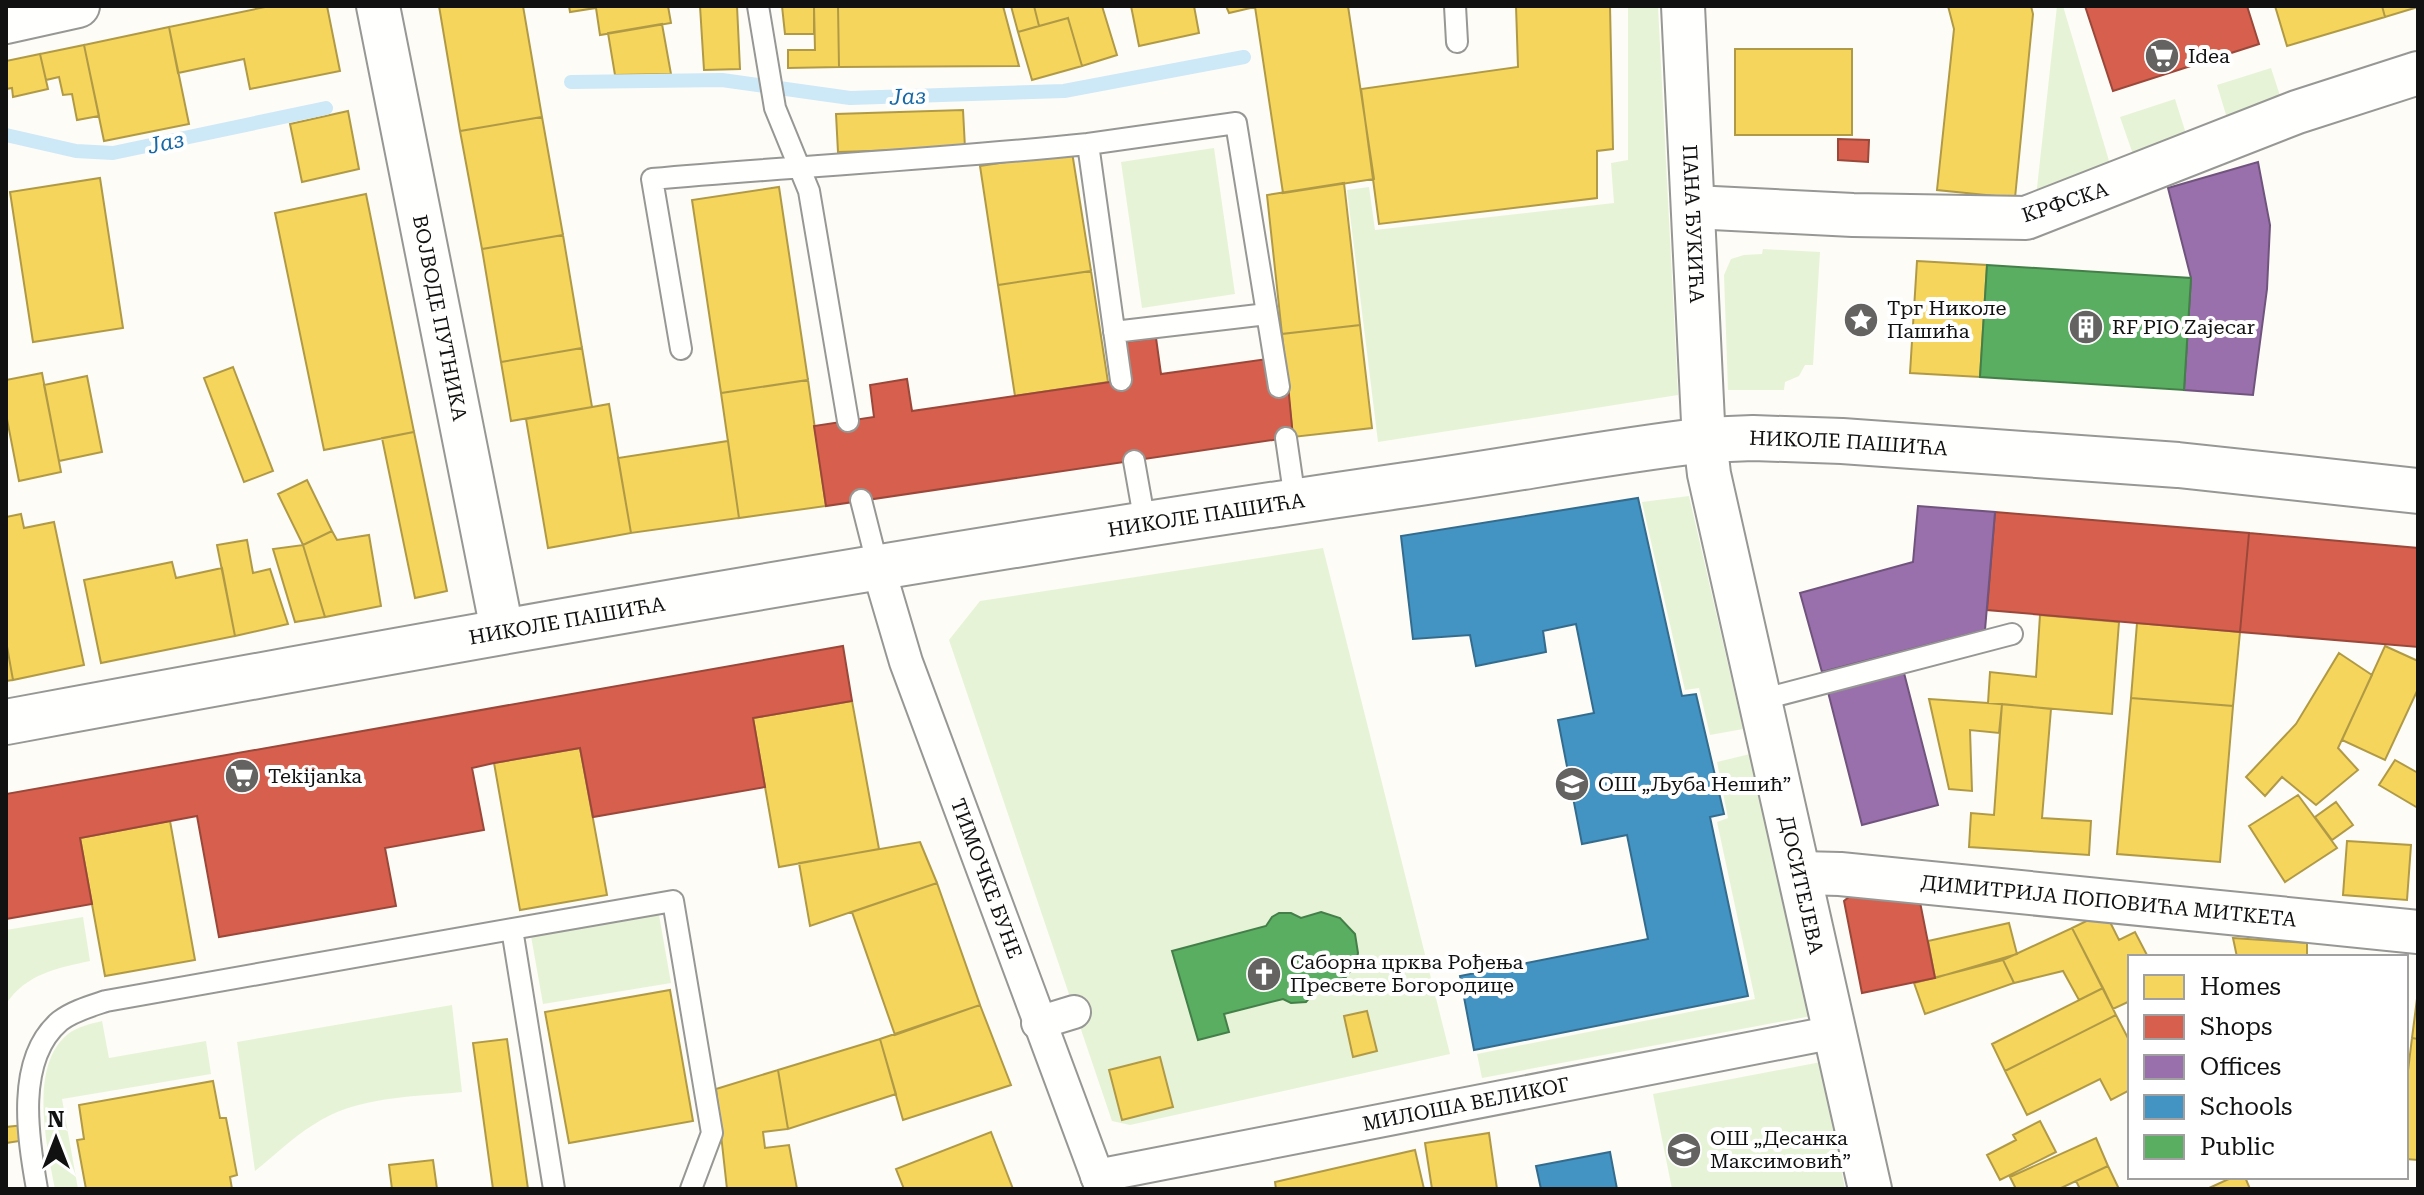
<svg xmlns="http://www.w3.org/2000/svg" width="2424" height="1195" font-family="'Roboto Serif',serif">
	<rect width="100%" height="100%" fill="#fdfcf7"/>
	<path fill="#e7f3d7" d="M1628,6H1658L1678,395L1378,442L1347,190L1369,187L1375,230L1614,203L1611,163L1628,160Z
		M2057,6H2063L2112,171L2036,197Z
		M2271,68L2285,111L2230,128L2217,85Z
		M2175,99L2189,143L2135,160L2120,117Z
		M1214,148L1235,294L1142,308L1121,162Z
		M1763,249L1820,252L1813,365H1805L1799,376L1785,382L1784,390H1728L1724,275L1731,259L1744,255L1762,254Z
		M1689,496L1743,729L1710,735L1699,688L1685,690L1642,502Z
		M1323,548L1450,1054L1130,1125L1112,1121L949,640L980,601Z
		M1750,754L1811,1016L1482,1078L1477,1054L1755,999L1717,822L1728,818L1717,762Z
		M659,915L671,983L543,1004L531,936Z
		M83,917L90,961C57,968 26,974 6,1004V930Z
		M452,1005L462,1092C412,1097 356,1096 313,1125C292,1138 274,1156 255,1171L237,1042Z
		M102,1021L109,1058L206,1041L211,1074L62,1099L78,1189H55C47,1147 28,1066 68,1034C77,1027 90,1024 102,1021Z
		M1821,1062L1845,1189H1672L1653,1094Z"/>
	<path fill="#f6d55c" stroke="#b19a46" stroke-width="2" d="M270,6H327L340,71L250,89L244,59L178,73L169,27Z
		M439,6H523L542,117L460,131Z
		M569,6H668L671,23L600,35L596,8L570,12Z
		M700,6H737L740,69L704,70Z
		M782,6H814V34H785Z
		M814,6H838L839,67L788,68V50H815Z
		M838,6H1003L1019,66L839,67Z
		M1011,6H1034L1039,26L1018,32Z
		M1034,6H1102L1117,55L1082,66L1068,18L1039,26Z
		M1131,6H1194L1199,33L1139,46Z
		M1226,6H1255V7L1229,13Z
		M1264,6H1348L1374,179L1283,193L1255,7Z
		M1516,6H1610L1613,149L1597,151V198L1379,224L1361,89L1518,67Z
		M1948,6H2031L2033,14L2015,198L1937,190L1954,29Z
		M2275,6H2382L2385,17L2287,46Z
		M2382,6H2418V7L2385,17Z
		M1068,18L1082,66L1032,80L1018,32Z
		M662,24L671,74L615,75L608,33Z
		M169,27L189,124L104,141L84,45Z
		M84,45L99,116L77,120L72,94L63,95L59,77L46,80L40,54Z
		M1735,49H1852V135H1735Z
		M40,54L48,89L13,97L12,88L6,89V61Z
		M963,110L965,148L838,152L836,114Z
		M348,111L359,169L302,182L290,124Z
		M542,117L563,235L482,249L460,131Z
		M1072,152L1091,271L998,285L980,166Z
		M100,178L123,328L33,342L10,192Z
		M1344,183L1360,325L1282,334L1267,195Z
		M779,187L808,380L721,393L692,200Z
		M366,194L414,432L324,450L275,213Z
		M563,235L582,348L501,362L482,249Z
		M1917,261L1987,265L1980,377L1910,373Z
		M1091,271L1108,382L1015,396L998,285Z
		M1360,325L1372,428L1293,437L1282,334Z
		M582,348L592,407L511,421L501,362Z
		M233,367L273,471L244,482L204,378Z
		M42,373L61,472L19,481L6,414V380Z
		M87,376L102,452L59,461L44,385Z
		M808,380L826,506L739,518L721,393Z
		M609,404L631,533L548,548L526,419Z
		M414,432L447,591L415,598L382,438Z
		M728,441L739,518L631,533L618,458Z
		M307,480L332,531L303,545L278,494Z
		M21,514L24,528L54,522L84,665L13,680L6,641V517Z
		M332,531L337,540L369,535L381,606L325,617L303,545Z
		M247,540L253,573L270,569L288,624L235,636L217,545Z
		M303,545L325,617L295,622L273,549Z
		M172,562L176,578L222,568L235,636L101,663L84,580Z
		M2040,615L2119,622L2112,714L1988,703L1990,672L2036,677Z
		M2137,623L2240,632L2233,706L2131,698Z
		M6,641L13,680L6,681Z
		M2385,646L2418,661V689L2385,760L2342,740Z
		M2339,653L2372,675L2338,748L2358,770L2316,805L2282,777L2265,796L2246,777L2296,724Z
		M2131,698L2233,706L2220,862L2117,854Z
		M1929,699L2002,704L1999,733L1970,730L1972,791L1949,789Z
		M852,701L879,849L779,867L753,718Z
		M2002,704L2051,709L2042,818L2091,821L2089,855L1969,847L1971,813L1994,815Z
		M580,748L607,895L520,910L494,763Z
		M2395,760L2418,773V808L2379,785Z
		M2298,795L2337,848L2285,882L2249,826Z
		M2336,802L2353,825L2332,840L2315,817Z
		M170,821L195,960L105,976L80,838Z
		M2347,841L2411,845L2407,900L2343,895Z
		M920,842L937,883L810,926L799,863Z
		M937,883L980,1005L895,1035L852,912Z
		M2105,912L2119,940L2135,932L2148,957H2130V1001L2113,1009L2072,928Z
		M2009,923L2017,954L1935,978L1928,941Z
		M2072,928L2103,988L2079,1000L2063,971L2014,983L2003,960Z
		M2233,938L2307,943V957H2237Z
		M2003,960L2014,983L1925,1014L1914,983Z
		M2103,988L2116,1015L2005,1071L1992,1044Z
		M670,990L693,1121L569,1143L545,1012Z
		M2418,991V1039L2412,1038Z
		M980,1005L1011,1085L903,1120L880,1039Z
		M1367,1011L1377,1051L1353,1057L1344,1016Z
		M2116,1015L2130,1042V1090L2111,1100L2100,1079L2027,1115L2005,1071Z
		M2412,1038L2418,1039V1160L2406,1159V1087Z
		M507,1039L528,1189H493L473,1043Z
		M880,1039L896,1094L788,1129L778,1070Z
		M1160,1057L1173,1107L1122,1120L1109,1070Z
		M778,1070L788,1129L763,1132L765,1148L789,1145L797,1189H727L716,1089Z
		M213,1081L220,1118H226L237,1175L230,1177L232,1189H86L77,1140L84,1139L79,1105Z
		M2040,1121L2056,1152L2000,1180L1987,1155L2016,1140L2013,1135Z
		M24,1125L26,1140L6,1143V1127Z
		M991,1132L1013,1189H904L896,1169Z
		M1489,1133L1497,1189H1432L1425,1143Z
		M2096,1138L2108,1166L2059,1189H2016L2010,1177Z
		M1415,1150L1424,1189H1276L1275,1182Z
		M433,1160L437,1189H392L389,1165Z
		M2108,1166L2119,1189H2080L2076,1181Z
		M2233,1177H2245L2250,1189H2207Z"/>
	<path fill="#d6604d" stroke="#9b483b" stroke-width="2" d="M2085,6H2247L2259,44L2113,91Z
		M1838,139L1869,140L1868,162L1838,160Z
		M1156,338L1161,374L1267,359L1288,385L1293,437L826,506L814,426L874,417L870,385L907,379L912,411L1131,379L1125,342Z
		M1995,512L2249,533L2240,632L1987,610Z
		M2249,533L2418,548V647L2240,632Z
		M843,646L852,701L753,718L765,787L593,817L580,748L494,763L472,768L484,830L385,848L396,906L219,937L197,816L80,838L92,904L6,919V794Z
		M1859,889L1918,892L1935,978L1862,993L1844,901Z"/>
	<path fill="#9970ab" stroke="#70547d" stroke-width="2" d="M2258,162L2270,225L2267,289L2253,395L2184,390L2191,278L2168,188Z
		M1918,506L1995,512L1985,630L1822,672L1800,593L1913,562Z
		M1904,673L1938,805L1862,825L1828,692Z"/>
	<path fill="#4393c3" stroke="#346c8e" stroke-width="2" d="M1638,498L1682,696L1696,694L1724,814L1710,817L1748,996L1474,1050L1460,976L1648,939L1627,835L1582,844L1558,720L1594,713L1576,624L1543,631L1546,652L1476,666L1470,635L1413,639L1401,536Z
		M1610,1152L1617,1189H1541L1536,1166Z"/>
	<path fill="#5aae61" stroke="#447f49" stroke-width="2" d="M1987,265L2191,278L2184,390L1980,377Z
		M1321,912L1340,918L1355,934L1358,953L1356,963L1346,977L1316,990L1306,1002L1291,1003L1283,999L1224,1014L1229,1032L1198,1040L1172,951L1266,926L1272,917L1279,913H1291L1301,918Z"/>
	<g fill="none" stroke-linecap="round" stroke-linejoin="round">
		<path stroke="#cde8f7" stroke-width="14" d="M571,82L722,80L850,98L1064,91L1244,57
			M6,135L76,151L113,153L326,108"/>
		<g stroke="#979795" stroke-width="24">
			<path id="service" d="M758,6L775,108L809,191L848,421
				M1455,6L1457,42
				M1088,144L1236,123L1279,387
				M1114,332L1267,314
				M681,349L652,179C797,166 943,159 1088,144L1121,380
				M1286,438L1295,500
				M1134,461L1145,523
				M861,500L878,567
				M1760,700L2012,634
				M512,929L673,901L712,1133L691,1189
				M37,1189C28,1138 15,1059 60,1021C73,1011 91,1006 106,1001L512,929L554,1189"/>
		</g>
		<g stroke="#979795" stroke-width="36">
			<g id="pedestrian">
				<path id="s1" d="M878,567L906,662L1102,1189"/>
				<path d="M1038,1023L1074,1012"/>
				<path id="s2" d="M1097,1176L1835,1032"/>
			</g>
		</g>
		<g stroke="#979795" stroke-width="46">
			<g id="minor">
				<path id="s3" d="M378,6L502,630"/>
				<path id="s4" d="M1683,6L1703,422L1709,474L1870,1189"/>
				<path d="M6,22L78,6"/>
				<path d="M1693,207L1853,215L2026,218L2297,112L2418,73"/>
				<path id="s5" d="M1800,873L1840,874L2418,932"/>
			</g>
		</g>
		<g stroke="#979795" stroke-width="48">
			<g id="tertiary">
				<path id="s6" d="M6,722C471,636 937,553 1406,485C1506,471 1605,452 1705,440L1753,438L1842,441L2178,465L2418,491"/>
			</g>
		</g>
		<use href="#service" stroke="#fffffe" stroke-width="20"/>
		<use href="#pedestrian" stroke="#fffffe" stroke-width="32"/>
		<use href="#minor" stroke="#fffffe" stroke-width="42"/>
		<use href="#tertiary" stroke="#fffffe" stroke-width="44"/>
	</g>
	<defs>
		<g id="supermarket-disc" transform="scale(1.8)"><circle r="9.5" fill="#646362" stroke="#fff"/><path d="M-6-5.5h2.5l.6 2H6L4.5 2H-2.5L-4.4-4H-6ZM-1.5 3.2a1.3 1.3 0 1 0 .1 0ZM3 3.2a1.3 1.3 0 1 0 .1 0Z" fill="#fff"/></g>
		<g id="sight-disc" transform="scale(1.8)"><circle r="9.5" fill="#646362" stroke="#fff"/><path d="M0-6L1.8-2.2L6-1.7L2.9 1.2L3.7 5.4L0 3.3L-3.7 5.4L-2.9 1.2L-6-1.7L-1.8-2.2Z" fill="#fff"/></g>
		<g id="building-disc" transform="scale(1.8)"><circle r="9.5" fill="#646362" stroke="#fff"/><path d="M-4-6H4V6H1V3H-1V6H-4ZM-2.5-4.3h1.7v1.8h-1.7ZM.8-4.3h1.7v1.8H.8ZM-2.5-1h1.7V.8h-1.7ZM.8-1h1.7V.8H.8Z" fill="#fff"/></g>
		<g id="school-disc" transform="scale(1.8)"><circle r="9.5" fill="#646362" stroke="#fff"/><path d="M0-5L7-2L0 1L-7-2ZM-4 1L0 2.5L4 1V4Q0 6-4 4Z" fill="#fff"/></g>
		<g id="church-disc" transform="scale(1.8)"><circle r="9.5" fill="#646362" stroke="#fff"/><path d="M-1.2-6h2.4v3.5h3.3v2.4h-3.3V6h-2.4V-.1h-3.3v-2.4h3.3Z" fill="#fff"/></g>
	</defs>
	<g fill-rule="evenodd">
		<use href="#supermarket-disc" x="2162" y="56"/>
		<use href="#sight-disc" x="1861" y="320"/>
		<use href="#building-disc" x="2086" y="327"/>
		<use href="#supermarket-disc" x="242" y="776"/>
		<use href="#school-disc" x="1572" y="784"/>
		<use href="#church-disc" x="1264" y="974"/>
		<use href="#school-disc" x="1684" y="1150"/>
	</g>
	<g text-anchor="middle" stroke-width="8" stroke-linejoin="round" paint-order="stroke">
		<g font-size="20" fill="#111" stroke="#fff" text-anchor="start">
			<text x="2188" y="63">Idea</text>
			<text x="1887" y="315">Трг Николе<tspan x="1887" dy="23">Пашића</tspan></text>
			<text x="2112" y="334">RF PIO Zajecar</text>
			<text x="268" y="783">Tekijanka</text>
			<text x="1598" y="791">ОШ „Љуба Нешић”</text>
			<text x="1290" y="969">Саборна црква Рођења<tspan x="1290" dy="23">Пресвете Богородице</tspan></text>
			<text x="1710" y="1145">ОШ „Десанка<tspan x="1710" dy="23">Максимовић”</tspan></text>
		</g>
		<g font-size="20" fill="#111" stroke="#fff">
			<text transform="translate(2065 202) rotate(-18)" y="7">КРФСКА</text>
			<text dy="7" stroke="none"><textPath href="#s4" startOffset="218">ПАНА ЂУКИЋА</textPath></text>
			<text dy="7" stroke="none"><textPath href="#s3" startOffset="318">ВОЈВОДЕ ПУТНИКА</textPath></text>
			<text dy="7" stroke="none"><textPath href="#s6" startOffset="1866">НИКОЛЕ ПАШИЋА</textPath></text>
			<text dy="7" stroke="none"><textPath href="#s6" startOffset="1218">НИКОЛЕ ПАШИЋА</textPath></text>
			<text dy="7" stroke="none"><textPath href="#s6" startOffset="570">НИКОЛЕ ПАШИЋА</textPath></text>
			<text dy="7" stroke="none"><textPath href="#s1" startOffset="330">ТИМОЧКЕ БУНЕ</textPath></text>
			<text dy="7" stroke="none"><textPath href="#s4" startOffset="890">ДОСИТЕЈЕВА</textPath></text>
			<text dy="7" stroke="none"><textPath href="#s5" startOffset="310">ДИМИТРИЈА ПОПОВИЋА МИТКЕТА</textPath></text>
			<text dy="7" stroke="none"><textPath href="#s2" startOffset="376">МИЛОША ВЕЛИКОГ</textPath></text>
		</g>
		<g font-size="22" font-style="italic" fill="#1768a6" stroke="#fff">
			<text transform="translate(908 96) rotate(-2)" y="8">Јаз</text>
			<text transform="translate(166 142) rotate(-12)" y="8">Јаз</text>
		</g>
	</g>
	<rect width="2424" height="1195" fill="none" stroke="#111111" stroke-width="16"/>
	<rect x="2128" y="955" width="280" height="224" fill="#ffffff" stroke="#a0a0a0" stroke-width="2"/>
	<rect x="2144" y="975" width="40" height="24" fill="#f6d55c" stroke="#a0a0a0" stroke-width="2"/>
	<text x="2200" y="995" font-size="24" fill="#111111">Homes</text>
	<rect x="2144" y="1015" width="40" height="24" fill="#d6604d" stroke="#a0a0a0" stroke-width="2"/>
	<text x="2200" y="1035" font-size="24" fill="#111111">Shops</text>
	<rect x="2144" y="1055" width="40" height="24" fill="#9970ab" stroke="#a0a0a0" stroke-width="2"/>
	<text x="2200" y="1075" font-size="24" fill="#111111">Offices</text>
	<rect x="2144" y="1095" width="40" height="24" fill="#4393c3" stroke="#a0a0a0" stroke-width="2"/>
	<text x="2200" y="1115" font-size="24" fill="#111111">Schools</text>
	<rect x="2144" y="1135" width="40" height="24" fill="#5aae61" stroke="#a0a0a0" stroke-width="2"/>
	<text x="2200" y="1155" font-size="24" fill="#111111">Public</text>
	<g transform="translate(56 1139)" stroke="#ffffff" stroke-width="6" paint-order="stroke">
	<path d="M0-6L14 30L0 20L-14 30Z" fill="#111111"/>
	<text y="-12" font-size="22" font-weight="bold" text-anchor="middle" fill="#111111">N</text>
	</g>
</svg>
